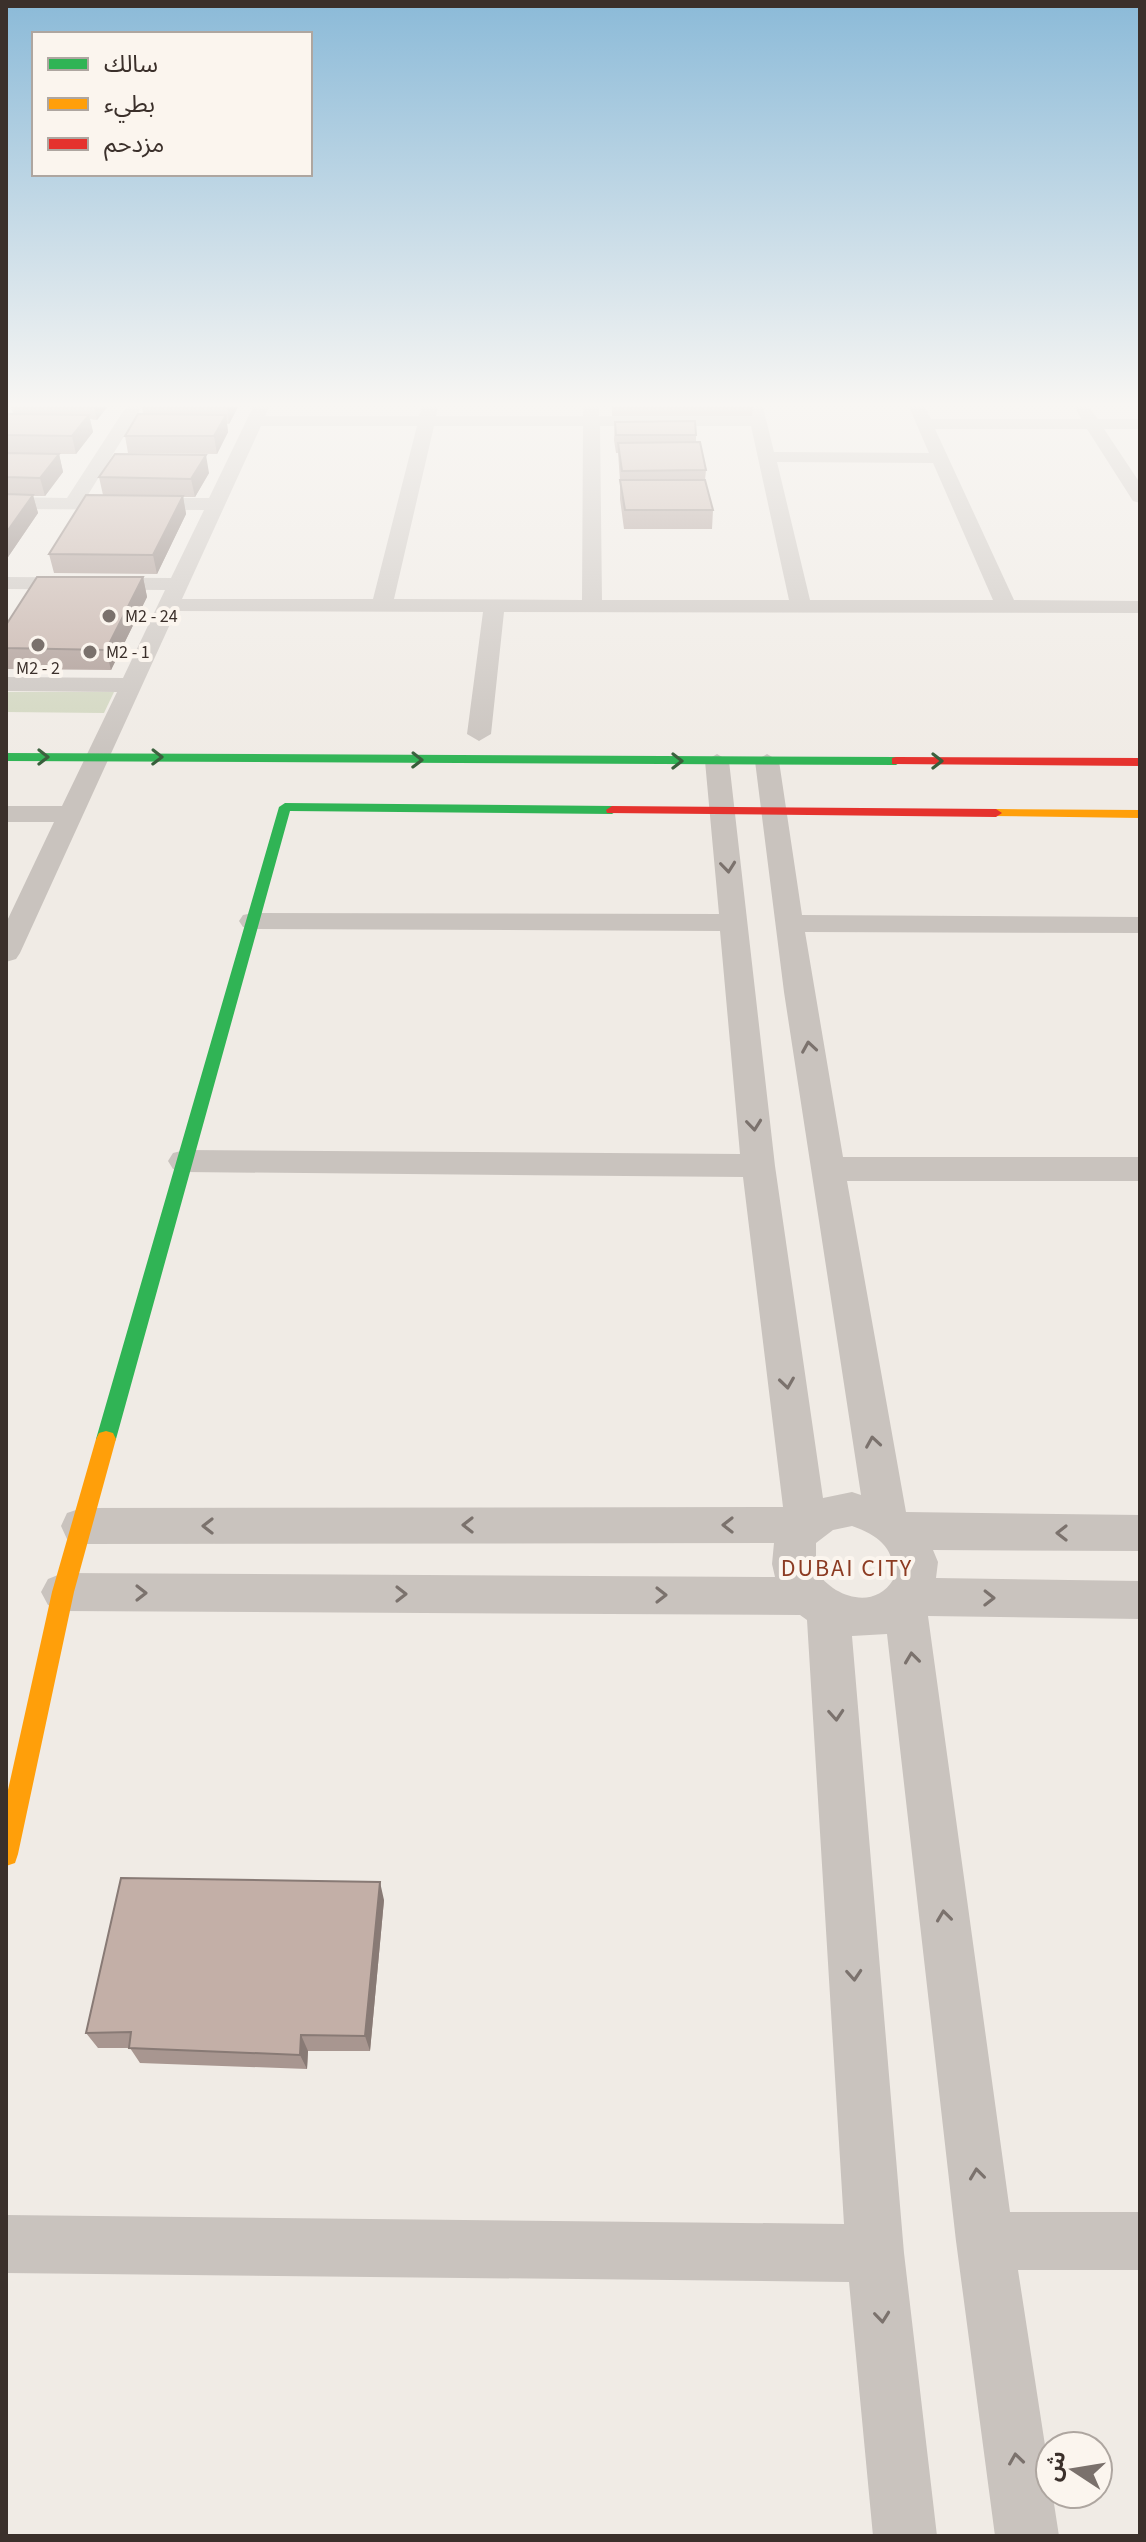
<svg xmlns="http://www.w3.org/2000/svg" width="1146" height="2542" font-family="'Source Sans 3','Noto Sans Arabic',sans-serif">
	<rect width="100%" height="100%" fill="#f0ebe5"/>
	<path fill="#d1d6bf" d="M6,692H114L104,713L6,712Z"/>
	<g fill="none" stroke-linecap="round" stroke-linejoin="round">
		<path fill="#c9c3be" fill-rule="evenodd" d="M126,407H142L86,498H209L253,407H269L265,416H419L422,407H438L436,416H583V407H599V416H749L747,407H763L774,452L929,453L909,407H925L931,419H1081L1075,407H1089L1098,419H1140V429H1104L1140,483V503L1133,501L1087,429H935L1014,600L1140,601V613L504,612L491,734L479,741L467,734L483,612L176,611L20,953L16,959L6,962V923L54,822H6V806H62L117,692L6,691V677L123,678L165,590L6,589V577L171,578L204,510L6,509V497L67,498ZM261,426H417L373,599H182ZM434,426H583L582,600L394,599ZM600,426H751L789,600H602ZM777,462L933,463L993,600H810Z
			M717,754L729,761L775,1166L823,1498L852,1492L861,1495L784,992L755,761L767,754L779,761L802,915L1140,917V933L805,932L843,1157H1140V1181H847L906,1512L1140,1515V1551L933,1550L938,1562L936,1578L1140,1581V1619L928,1616L1010,2212H1140V2270H1018L1059,2536H995L956,2241L887,1634L852,1636L904,2253L937,2536H873L849,2282L6,2273V2215L844,2224L807,1620L800,1615L63,1611L48,1605L41,1592L48,1579L63,1573L775,1577L772,1564L774,1543L82,1544L67,1539L61,1526L67,1513L82,1508L783,1507L743,1177L185,1172L173,1169L168,1161L173,1153L185,1150L740,1154L720,931L253,929L243,927L239,921L243,915L253,913L719,914L705,761ZM852,1526C880,1536 896,1549 893,1580C874,1611 832,1597 816,1570V1543L833,1530Z"/>
		<path fill="#30b455" fill-rule="evenodd" d="M6,753L896,757L902,761L896,765L6,761Z
			M285,803L612,806L618,810L612,814L290,811L116,1439L113,1445L106,1447L99,1445L96,1439L279,807Z"/>
		<path fill="#ff9f0a" fill-rule="evenodd" d="M996,809L1140,810V818L991,816L990,813Z
			M106,1431L113,1433L116,1439L74,1592L18,1854L15,1863L6,1866V1799L52,1592L96,1439L99,1433Z"/>
		<path fill="#e5322d" fill-rule="evenodd" d="M896,757L1140,758V766L892,764V758Z
			M612,806L996,809L1002,813L996,817L607,813L606,810Z"/>
	</g>
	<path fill="#a89690" d="M11,407H107L97,420L90,419L93,432L76,454H59L63,472L45,496H33L38,513L6,560V414H13Z
		M142,407H238L229,424H227L228,432L217,454L128,453L125,436L143,414Z
		M612,407H753L752,416H612Z
		M615,422L696,435V442L706,470L705,480L713,510L712,529H624L620,499V480L618,453H616L614,440Z
		M209,473L195,497H183L186,514L157,574L54,573L49,554L103,495L99,477Z
		M143,577L147,597L111,670L6,669V625Z
		M384,1900L370,2051H308L307,2069L140,2063L130,2048H98L86,2033Z"/>
	<path fill="#887a75" d="M94,407H107L97,420Z
		M227,407H238L229,424Z
		M89,415L93,432L76,454L72,436Z
		M226,415L228,432L217,454L214,436Z
		M59,454L63,472L45,496L40,478Z
		M206,455L209,473L195,497L191,479Z
		M33,495L38,513L6,560V533Z
		M183,496L186,514L157,574L153,555Z
		M143,577L147,597L111,670L106,650Z
		M380,1882L384,1900L370,2051L365,2036Z
		M301,2035L308,2051L307,2069L300,2055Z"/>
	<path fill="#c3afa7" stroke="#887a75" stroke-width="2" d="M6,414L89,415L72,436L6,435Z
		M138,414L226,415L214,436H125Z
		M695,421L696,435H616L615,422Z
		M700,442L706,470L622,471L618,443Z
		M6,453L59,454L40,478L6,477Z
		M115,454L206,455L191,479L99,477Z
		M620,480H705L713,510H625Z
		M6,494L33,495L6,533Z
		M86,495L183,496L153,555L49,554Z
		M37,577H143L106,650L6,648V625Z
		M121,1878L380,1882L365,2036L301,2035L300,2055L129,2048L131,2032L86,2033Z"/>
	<defs><path id="oneway-chevron" d="M-2-3.5L2.5 0L-2 3.5" fill="none" stroke-width="1.6" stroke-linecap="round" stroke-linejoin="round" transform="scale(2)"/></defs>
	<g stroke="#375e3a">
		<use href="#oneway-chevron" transform="translate(43 757)"/>
		<use href="#oneway-chevron" transform="translate(157 757) rotate(1)"/>
		<use href="#oneway-chevron" transform="translate(417 760) rotate(1)"/>
		<use href="#oneway-chevron" transform="translate(677 761)"/>
		<use href="#oneway-chevron" transform="translate(937 761)"/>
	</g>
	<g stroke="#7b726d">
		<use href="#oneway-chevron" transform="translate(728 867) rotate(84)"/>
		<use href="#oneway-chevron" transform="translate(809 1047) rotate(-99)"/>
		<use href="#oneway-chevron" transform="translate(754 1125) rotate(84)"/>
		<use href="#oneway-chevron" transform="translate(787 1383) rotate(82)"/>
		<use href="#oneway-chevron" transform="translate(873 1442) rotate(-99)"/>
		<use href="#oneway-chevron" transform="translate(468 1525) rotate(180)"/>
		<use href="#oneway-chevron" transform="translate(728 1525) rotate(180)"/>
		<use href="#oneway-chevron" transform="translate(208 1526) rotate(180)"/>
		<use href="#oneway-chevron" transform="translate(1062 1533) rotate(-180)"/>
		<use href="#oneway-chevron" transform="translate(141 1593)"/>
		<use href="#oneway-chevron" transform="translate(401 1594)"/>
		<use href="#oneway-chevron" transform="translate(661 1595)"/>
		<use href="#oneway-chevron" transform="translate(989 1598) rotate(1)"/>
		<use href="#oneway-chevron" transform="translate(912 1658) rotate(-97)"/>
		<use href="#oneway-chevron" transform="translate(836 1715) rotate(86)"/>
		<use href="#oneway-chevron" transform="translate(944 1916) rotate(-97)"/>
		<use href="#oneway-chevron" transform="translate(854 1975) rotate(86)"/>
		<use href="#oneway-chevron" transform="translate(977 2174) rotate(-97)"/>
		<use href="#oneway-chevron" transform="translate(882 2317) rotate(84)"/>
		<use href="#oneway-chevron" transform="translate(1016 2459) rotate(-98)"/>
	</g>
	<linearGradient id="sky" x2="0" y2="1"><stop stop-color="#8bbad8"/><stop offset="0.53" stop-color="#f8f6f3"/><stop offset="1" stop-color="#f8f6f3" stop-opacity="0"/></linearGradient>
	<rect width="1146" height="763" fill="url(#sky)"/>
	<g fill="#7a716c" stroke="#fbf5ee" stroke-width="3">
		<circle cx="109" cy="616" r="8"/>
		<circle cx="38" cy="645" r="8"/>
		<circle cx="90" cy="652" r="8"/>
	</g>
	<g text-anchor="middle" stroke-width="8" stroke-linejoin="round" paint-order="stroke">
		<g font-size="18" fill="#3b302b" stroke="#fbf5ee" text-anchor="start">
			<text x="125" y="622">M2 - 24</text>
			<text x="106" y="658">M2 - 1</text>
			<text x="38" y="674" text-anchor="middle">M2 - 2</text>
		</g>
		<g font-size="24" letter-spacing="2" fill="#8c3b22" stroke="#fbf5ee">
			<text x="847" y="1576">DUBAI CITY</text>
		</g>
	</g>
	<rect width="1146" height="2542" fill="none" stroke="#3b302b" stroke-width="16"/>
	<rect x="32" y="32" width="280" height="144" fill="#fbf5ee" stroke="#aea6a0" stroke-width="2"/>
	<rect x="48" y="58" width="40" height="12" fill="#30b455" stroke="#aea6a0" stroke-width="2"/>
	<text x="104" y="72" font-size="24" fill="#3b302b">سالك</text>
	<rect x="48" y="98" width="40" height="12" fill="#ff9f0a" stroke="#aea6a0" stroke-width="2"/>
	<text x="104" y="112" font-size="24" fill="#3b302b">بطيء</text>
	<rect x="48" y="138" width="40" height="12" fill="#e5322d" stroke="#aea6a0" stroke-width="2"/>
	<text x="104" y="152" font-size="24" fill="#3b302b">مزدحم</text>
	<g transform="translate(1074 2470) rotate(282)"><circle r="38" fill="#fbf5ee" stroke="#aea6a0" stroke-width="2"/>
	<path d="M0-6L14 30L0 20L-14 30Z" fill="#7a716c"/>
	<text y="-12" font-size="22" font-weight="bold" text-anchor="middle" fill="#3b302b">ش</text>
	</g>
</svg>
